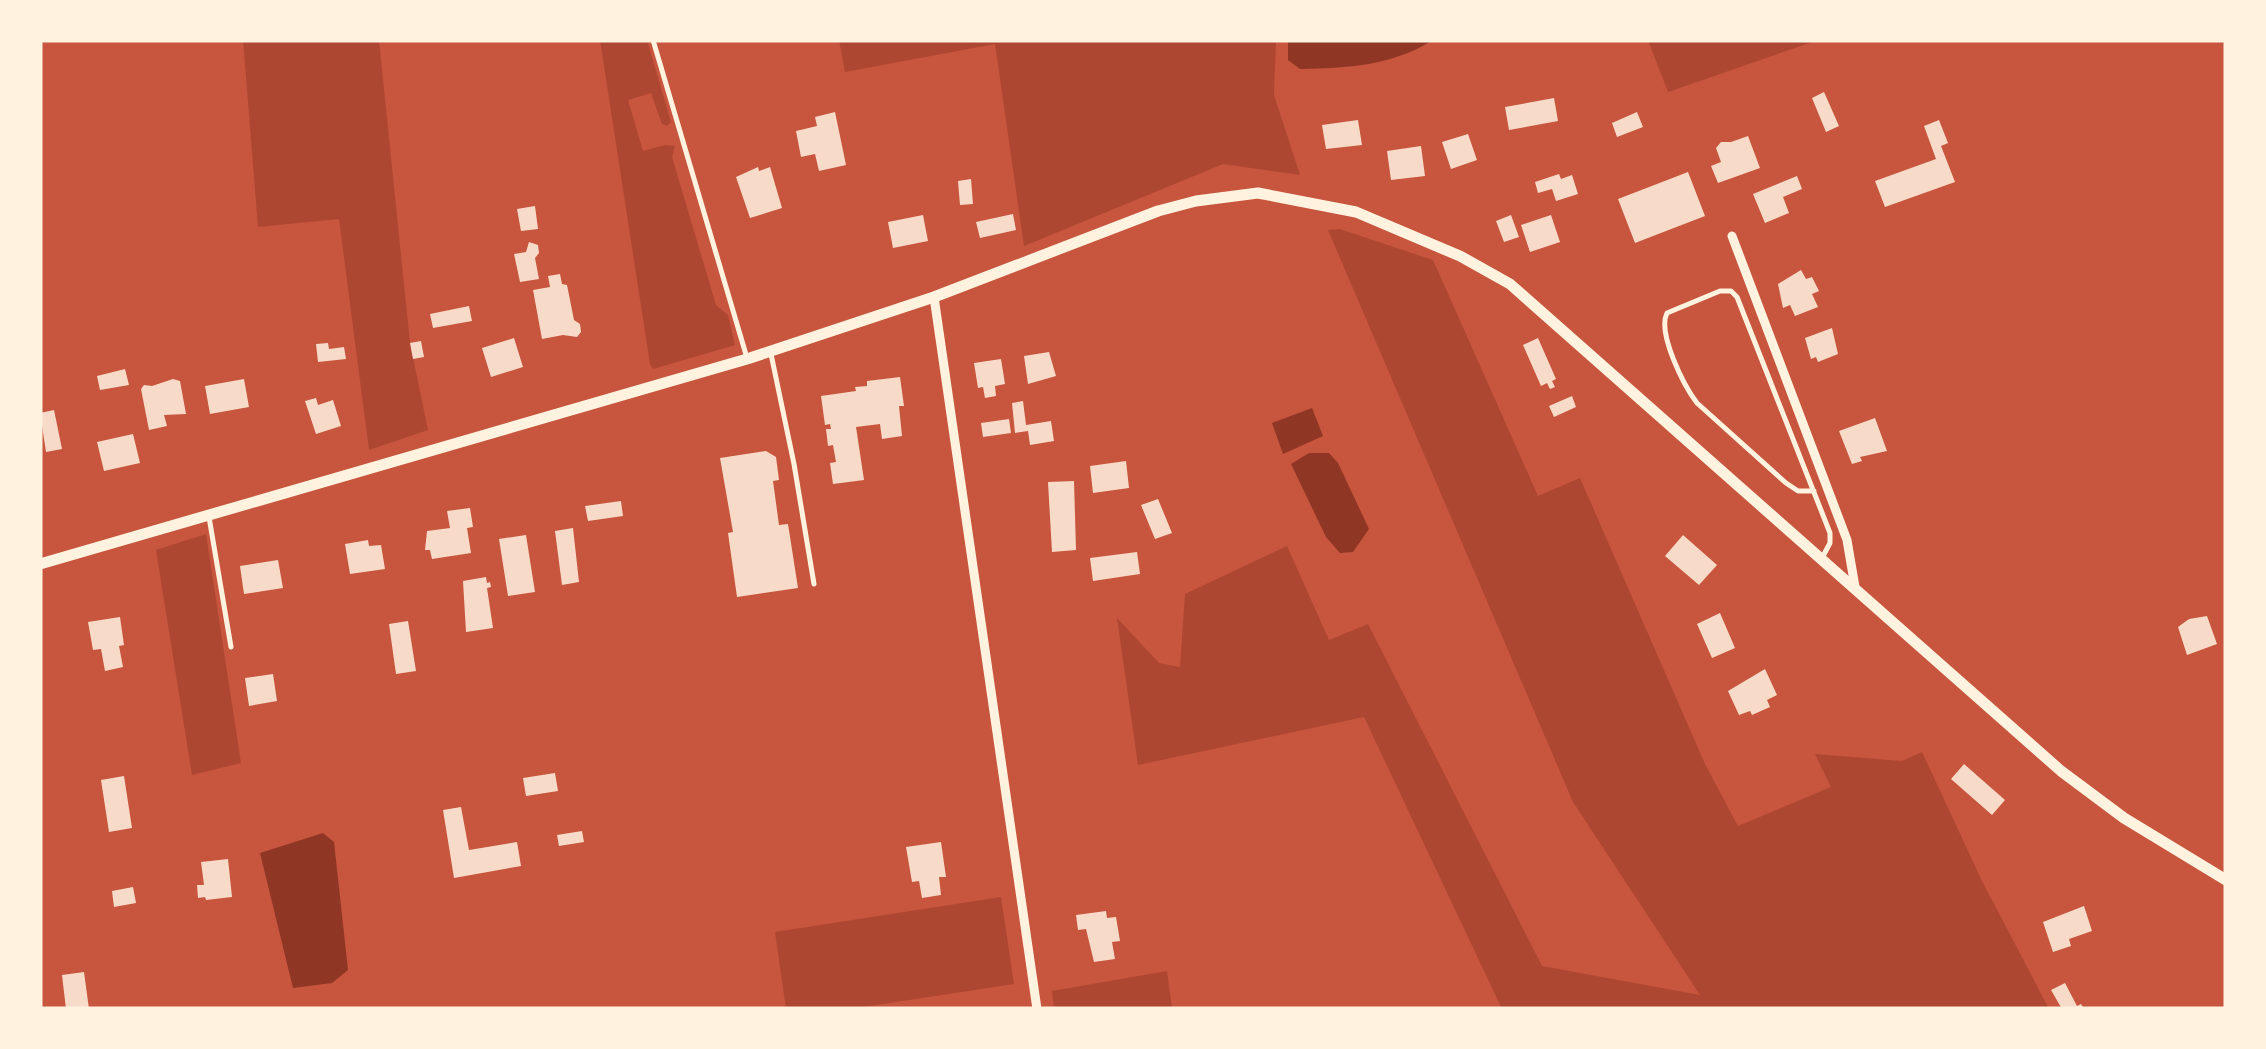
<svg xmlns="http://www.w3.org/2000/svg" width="2266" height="1049" font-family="'Alegreya Sans',sans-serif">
	<rect width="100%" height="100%" fill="#c8553d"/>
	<path fill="#ae4732" d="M243,40H379L410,343L428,430L369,450L339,219L258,227Z
		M600,40H647L671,122L667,126L662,124L651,93L628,100L643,151L665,145L675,146L672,157L716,305L728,315L735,345L653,369L650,364Z
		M839,40H1276L1274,95L1300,175L1223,164L1024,246L995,44L845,72Z
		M1648,40H1818L1668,92Z
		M1340,229L1433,260L1538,496L1580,478L1705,764L1738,826L1831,787L1815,754L1902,761L1922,752L1982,881L2049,1009H1502L1364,717L1138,765L1117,618L1159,663L1180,667L1185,594L1287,546L1329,640L1368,624L1542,966L1700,995L1573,802L1328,230Z
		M206,534L241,763L192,775L156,550Z
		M1001,897L1014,984L850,1009H786L775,932Z
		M1167,971L1172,1009H1054L1052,991Z"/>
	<path fill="#8f3625" d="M1288,40H1433C1392,66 1347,68 1300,69L1288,60Z
		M1312,408L1323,436L1283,454L1272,423Z
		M1309,453H1329L1338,463L1369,529L1353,552L1340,553L1326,537L1291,464Z
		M323,833L334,842L348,970L332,983L293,988L260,853Z"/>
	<path fill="#f7dbc8" d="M1824,92L1839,126L1826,132L1812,98Z
		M1554,98L1558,121L1509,130L1505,107Z
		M835,112L846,165L819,171L815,154L801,157L796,131L817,126L815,117Z
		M1637,112L1643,127L1617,137L1612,123Z
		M1358,120L1362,145L1326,149L1322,125Z
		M1939,120L1948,143L1941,146L1955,182L1885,207L1875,181L1936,159L1924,126Z
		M1468,134L1477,160L1451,169L1442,142Z
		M1748,136L1760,168L1718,183L1711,166L1721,162L1716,148L1721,142H1731Z
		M1421,146L1425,176L1391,180L1387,151Z
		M758,167L759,171L770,167L782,208L750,218L736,177Z
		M1688,172L1705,216L1635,243L1618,199Z
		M1559,174L1561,179L1572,175L1578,194L1556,201L1552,189L1538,193L1535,182Z
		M1797,176L1802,189L1783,197L1789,213L1765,223L1753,194Z
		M971,179L973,204L960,205L958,181Z
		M535,206L538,229L521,231L517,209Z
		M1013,214L1016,230L980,238L976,222Z
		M923,215L928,241L893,248L888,222Z
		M1511,215L1519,237L1504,242L1496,221Z
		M1551,215L1560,242L1530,252L1521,225Z
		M529,242L538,245L539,253L535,258L539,279L520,282L514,254L526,252Z
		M1801,270L1806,279L1812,277L1819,291L1812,294L1818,307L1795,316L1790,305L1783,308L1778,284Z
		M560,274L562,284L567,285L574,320L580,324L581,332L577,337L563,335L542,339L533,290L550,287L548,276Z
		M469,306L472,321L433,328L430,314Z
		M1832,328L1838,354L1818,362L1816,357L1811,359L1805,338Z
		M514,338L523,367L491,377L482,348Z
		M1538,338L1556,379L1552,381L1555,387L1550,389L1547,383L1541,386L1523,345Z
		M421,341L424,357L413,359L410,343Z
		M328,343L329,349L344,347L346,359L318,362L316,344Z
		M1049,352L1056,376L1028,384L1024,356Z
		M1001,359L1005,384L995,386L996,396L985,398L983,387L978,388L974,363Z
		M125,369L129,385L100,390L97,376Z
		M900,377L904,406H899L902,436L882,439L880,424L856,427L864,480L833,484L830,463L836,462L833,445L828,446L826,429H831L830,424L825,425L821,396L856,391L855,387L867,386V381Z
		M173,379L180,381L186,414L164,415L167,426L149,430L141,389L144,385L152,386Z
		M244,379L249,407L210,414L205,386Z
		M1572,396L1576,407L1554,417L1549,406Z
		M316,398L318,405L333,400L341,426L316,434L305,401Z
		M1023,401L1026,425L1051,421L1054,441L1030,445L1028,431L1015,433L1012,403Z
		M54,410L62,449L46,452L40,413Z
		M1875,418L1887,451L1860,457L1862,461L1852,464L1839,431Z
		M1009,419L1011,433L983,437L981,423Z
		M133,434L140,463L104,471L97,442Z
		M766,451L776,457L779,480L773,481L779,525L788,524L798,588L737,597L728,533L733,532L720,458Z
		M1126,461L1129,488L1093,493L1090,466Z
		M1074,481L1076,550L1052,552L1048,482Z
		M1158,499L1172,533L1155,539L1141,505Z
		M621,501L623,516L588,521L585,506Z
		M470,508L473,527L467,528L471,553L432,559L430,550H425L427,531L450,528L447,511Z
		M573,528L579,582L562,585L555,531Z
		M526,535L535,592L508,596L499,539Z
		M1683,535L1717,565L1699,585L1665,556Z
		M368,540L369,546L381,545L385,569L350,574L345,544Z
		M1137,552L1140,574L1093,581L1090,558Z
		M278,560L283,588L244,594L240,566Z
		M486,577L487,583L490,582L491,587L487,588L493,628L466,632L463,581Z
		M1720,613L1735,648L1712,658L1697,624Z
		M2207,616L2217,644L2187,655L2178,627L2189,619Z
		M120,617L124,645L119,646L123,667L105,671L101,649L93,650L88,622Z
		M408,621L416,671L396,674L389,624Z
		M1765,669L1777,695L1767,700L1770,707L1752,715L1750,711L1739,715L1728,691Z
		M273,674L277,701L249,706L245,678Z
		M1964,764L2005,800L1992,815L1951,779Z
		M555,773L558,791L526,796L523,778Z
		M124,776L132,828L109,832L101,780Z
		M461,807L469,850L517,842L521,866L454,878L443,810Z
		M582,831L584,842L559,846L557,835Z
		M941,842L946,877H939L941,895L922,898L919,881L912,882L906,847Z
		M228,859L232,897L206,900L205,897L198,898L197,885H204L201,862Z
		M133,887L136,903L114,907L112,891Z
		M2084,906L2092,931L2069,939L2071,946L2053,952L2043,922Z
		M1106,911L1107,918L1116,917L1120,941L1112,942L1115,959L1094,962L1086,929L1078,930L1076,915Z
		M84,972L89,1009H66L62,975Z
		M2065,983L2077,1006L2081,1004L2084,1009H2062L2051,990Z"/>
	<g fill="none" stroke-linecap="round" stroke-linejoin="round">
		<path stroke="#fff3e0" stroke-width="5" d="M653,40L747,358
			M771,354L794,464L814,584
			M1814,491H1798L1786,483L1697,403C1684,386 1657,333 1667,313L1720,291H1731L1737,297L1830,533V543L1822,558
			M209,517L231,647"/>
		<path stroke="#fff3e0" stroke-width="9" d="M1732,236L1847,540L1855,587
			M934,297L1037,1009"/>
		<path stroke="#fff3e0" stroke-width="11" d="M40,564L747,359L934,297L1158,211L1196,201L1258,193L1356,212L1460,256L1510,284L2061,771L2124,818L2226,880"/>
	</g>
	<rect width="2266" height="1049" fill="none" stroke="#fff3e0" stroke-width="85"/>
</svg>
